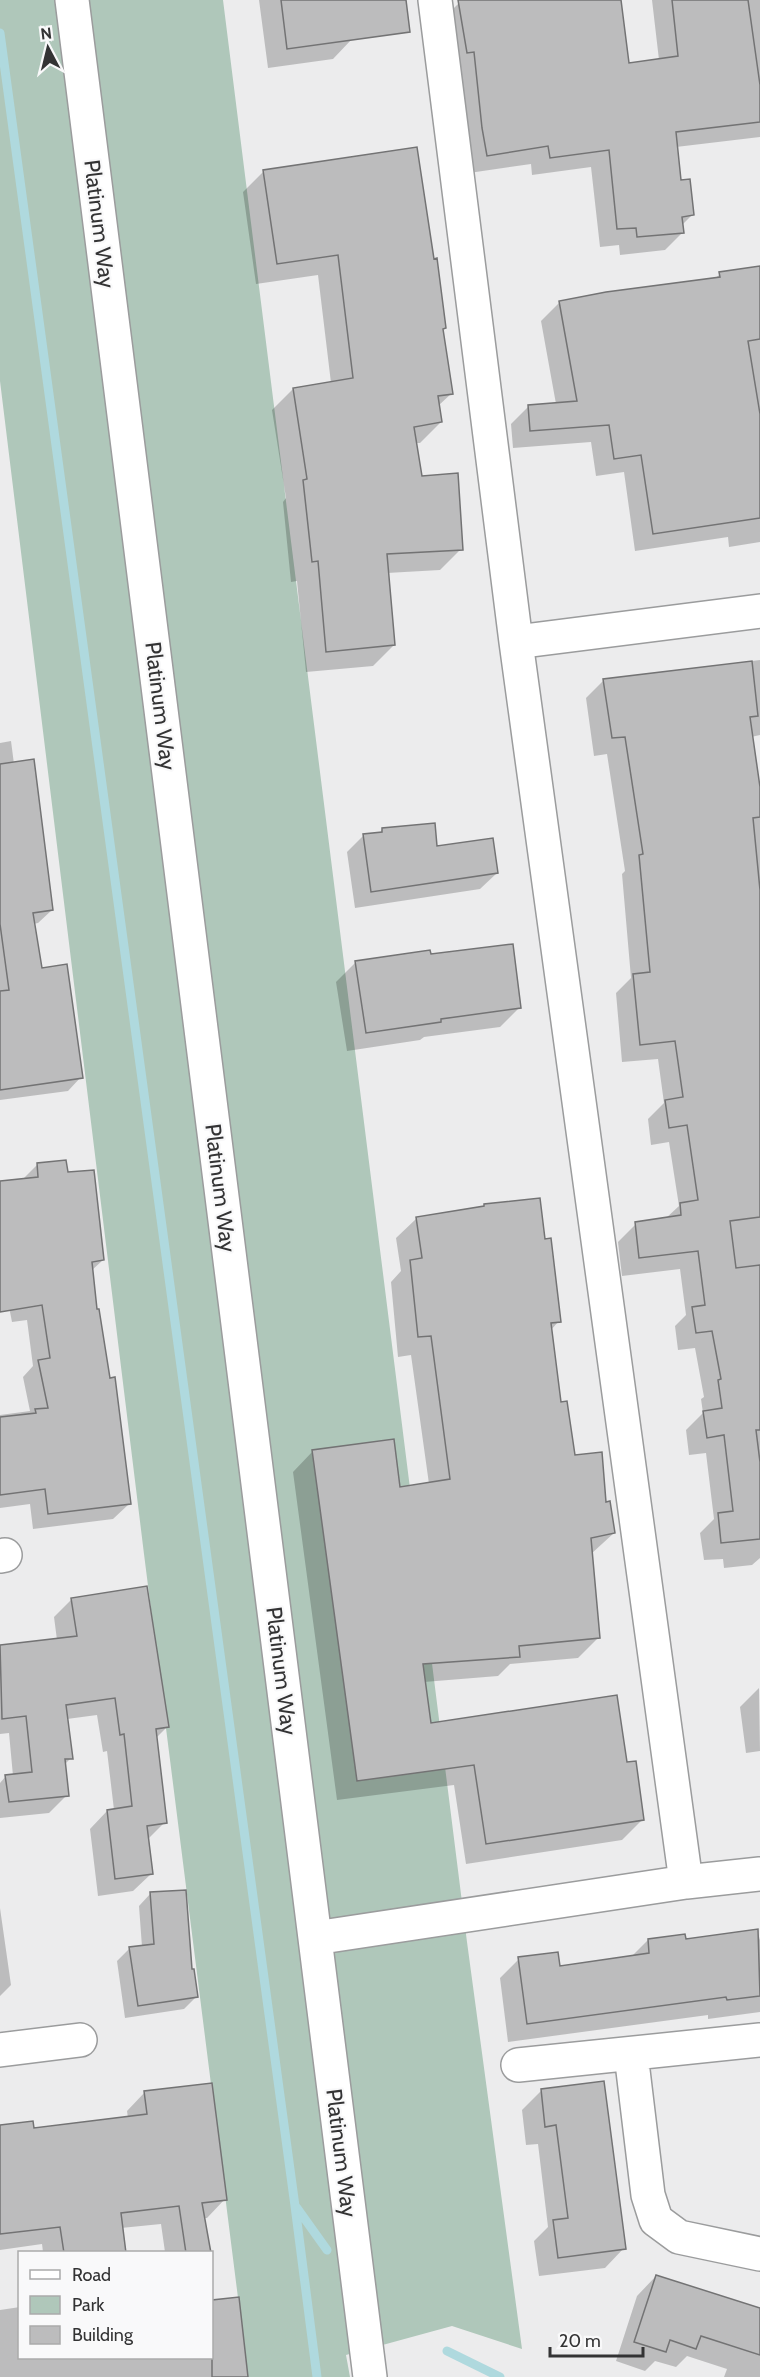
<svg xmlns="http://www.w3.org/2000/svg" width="760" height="2377" font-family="Cabin,sans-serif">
	<rect width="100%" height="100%" fill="#ececed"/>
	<path fill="#afc7ba" d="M0,0H223L467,1942L522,2349L452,2326L346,2355L350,2377H248L144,1554L0,381Z"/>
	<path fill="#0003" d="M259,0H351L352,39L333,59L268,68Z
		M479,0H619L628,65L659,60L652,0H760V137L676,147L679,182L692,215L682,225L683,232L665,250L620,255L619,245L600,247L591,167L532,175L531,164L469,173L441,21L459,3Z
		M264,171L444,328L442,330L452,393L438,406L441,422L420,443H415L421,477L461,549L440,570L387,573L394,645L373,666L306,672L297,581L291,582L283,502L286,498L272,410L293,389L331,383L318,275L256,284L243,192Z
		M760,267V542L729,547L728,537L635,551L624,472L596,476L591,442L513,448L511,424L529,406L556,404L541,321L559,303L715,279L720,274Z
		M760,660V735L751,737L760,797V1558L752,1565L724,1568L723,1559L704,1560L700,1533L714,1519L706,1453L689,1455L686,1430L703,1413L701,1399L704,1397L695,1348L678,1350L675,1326L686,1315L680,1269L622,1276L618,1242L636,1224L665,1219L679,1206L669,1142L651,1145L648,1119L664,1103L658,1059L622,1062L616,993L631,978L622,874L625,871L607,754L594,756L586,698L604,680Z
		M11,741L14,764L52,910L38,923L33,924L40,970L81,1077L68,1091L0,1100V743Z
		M382,830L436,848L497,873L480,889L355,908L347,852L363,836L378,834Z
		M430,956L519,1008L500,1027L424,1037L420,1040L347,1051L336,982L356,962Z
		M38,1164L66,1174L103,1260L91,1271L95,1311L129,1504L113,1519L33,1529L30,1504L0,1508V1415L30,1411L23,1377L33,1366L27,1320L12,1322L0,1261V1186L22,1180Z
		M484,1205L543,1241L559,1321L550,1331L560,1404L574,1456L605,1503L614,1533L591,1554L599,1637L578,1658L510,1664L498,1676L424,1682L430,1724L626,1764L643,1819L622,1840L466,1864L454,1785L337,1800L293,1472L313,1451L399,1488L429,1484L411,1355L398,1357L391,1282L401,1271L396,1238L417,1218L482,1208Z
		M72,1599L167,1727L156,1738L165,1822L147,1840L151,1874L133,1891L98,1896L90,1829L107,1811L114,1810L107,1751L103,1752L97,1715L67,1719L71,1758L64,1765L67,1795L49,1813L0,1818V1783L6,1776H13L9,1733L0,1734V1646L57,1640L54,1617Z
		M759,1688L760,1751L746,1753L740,1707Z
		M151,1893L190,1971L197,1996L184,2009L125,2018L117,1961L129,1949L142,1947L139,1906Z
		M0,1908L11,1985L0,1996Z
		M757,1930L760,1940V2012L708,2019V2015L508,2042L500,1978L519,1959L559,1967L631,1957L648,1940H685Z
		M541,2091L624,2248L605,2268L539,2276L534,2241L548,2227L538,2144L526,2145L522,2110Z
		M145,2092L225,2199L207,2218H203L209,2252H165L161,2224L121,2228L125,2252H43L42,2244L0,2250V2127L33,2130L128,2118L127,2111Z
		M656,2276L760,2309V2377H724L727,2369L687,2356L676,2367L655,2361L645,2371L616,2361L637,2296Z
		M238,2299L246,2377H0V2310L20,2307V2358H212V2301Z"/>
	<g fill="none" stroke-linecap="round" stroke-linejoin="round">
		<path stroke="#afd9de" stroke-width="9" d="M0,33L295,2206L317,2377
			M297,2208L327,2250
			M447,2351L500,2377"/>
	</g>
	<path fill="#bcbcbd" stroke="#737374" stroke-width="1.5" d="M281,0H406L410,32L287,49Z
		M458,0H621L629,63L678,56L672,0H748L760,85V122L676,132L681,180L690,179L694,215L682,217L684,233L637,237L636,228L617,229L609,150L550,158L548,146L487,156L482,128L474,52L467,53Z
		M417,147L434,259L437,258L446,328L443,329L453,394L438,396L442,422L414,427L422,476L458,473L463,550L387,554L395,645L326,652L318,561L312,562L303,480L307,479L293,388L353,378L338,255L277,264L263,170Z
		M760,266V339L748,341L760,414V518L653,534L641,455L614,459L609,425L530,431L528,405L577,401L559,301L606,292L720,277L719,272Z
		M752,661L758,716L750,717L760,787V817L753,818L760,890V1217L730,1221L736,1268L760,1265V1430H756L760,1462V1539L721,1543L718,1513L733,1511L724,1435L707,1438L703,1411L722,1408L718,1380L721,1379L712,1331L696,1333L692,1307L705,1305L698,1251L639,1258L635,1222L681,1215L680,1203L698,1200L687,1125L669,1128L665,1100L683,1097L675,1041L640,1045L633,974L650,972L639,855L643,854L625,737L612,738L603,679Z
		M34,759L53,910L33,913L42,968L67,964L83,1078L0,1090V991L9,990L0,924V764Z
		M435,823L437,846L493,838L498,873L371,892L363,834L382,832V828Z
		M513,944L521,1008L441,1019V1022L366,1033L355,961L430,950L431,954Z
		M66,1160L68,1172L94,1170L104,1260L92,1262L97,1309H99L110,1378L115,1377L131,1504L48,1514L45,1489L0,1495V1417L36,1413L35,1409L48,1408L38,1360L50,1358L42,1305L0,1312V1181L38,1177L37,1163Z
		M540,1198L545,1239L551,1238L561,1322L551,1323L561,1402L567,1401L575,1455L602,1452L606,1502L610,1501L615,1533L591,1538L600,1638L519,1646L520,1657L423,1664L431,1723L617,1695L627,1762L636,1761L644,1820L486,1844L474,1765L357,1781L312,1450L394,1439L400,1487L450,1479L431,1336L418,1337L410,1260L422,1258L416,1217L484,1206V1204Z
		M147,1586L169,1727L156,1729L167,1823L147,1826L153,1874L115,1879L107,1810L132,1806L124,1734L120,1735L115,1698L66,1705L73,1759H65L69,1796L9,1802L5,1775L32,1772L26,1716L2,1719L0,1645L77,1636L71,1598Z
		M186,1890L192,1969H194L198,1997L138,2006L129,1947L154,1944L150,1892Z
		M758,1929L760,1996L727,2000L726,1997L527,2024L518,1957L558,1952L560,1966L649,1953L648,1939L685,1934L686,1939Z
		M604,2081L626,2249L558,2258L553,2220L568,2218L556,2125L545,2127L541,2089Z
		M212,2083L227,2200L202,2203L211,2253H186L179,2206L121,2213L126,2253H64L60,2227L0,2234V2125L33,2121L34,2128L147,2114L144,2091Z
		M656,2275L760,2308V2355L701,2336L696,2349L670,2340L666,2352L634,2342Z
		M239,2297L248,2377H212V2300Z"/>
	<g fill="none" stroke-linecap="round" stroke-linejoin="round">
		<g stroke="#9b9c9d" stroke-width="36">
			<path id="minor" d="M72,0L370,2377
				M435,0L516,642L686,1882
				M516,642L760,611
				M0,1556L5,1555
				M315,1938L686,1882L760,1874
				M0,2050L80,2040
				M631,2054L648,2195L656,2220L679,2237L760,2254
				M518,2065L760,2040"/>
		</g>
		<use href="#minor" stroke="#fff" stroke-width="33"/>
	</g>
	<g text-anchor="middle" stroke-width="4.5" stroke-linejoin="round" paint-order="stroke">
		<g font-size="22" fill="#333334" stroke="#f9f9fa">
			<text transform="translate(100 224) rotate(83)" y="8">Platinum Way</text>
			<text transform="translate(161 706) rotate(83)" y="8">Platinum Way</text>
			<text transform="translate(221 1188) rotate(83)" y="8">Platinum Way</text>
			<text transform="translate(282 1671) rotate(83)" y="8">Platinum Way</text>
			<text transform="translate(342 2153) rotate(83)" y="8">Platinum Way</text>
		</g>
	</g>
	<rect x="18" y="2251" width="195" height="108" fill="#f9f9fa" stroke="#aaaaab" stroke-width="1.5"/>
	<rect x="30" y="2270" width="30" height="9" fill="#ffffff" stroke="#aaaaab" stroke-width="1.5"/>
	<text x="72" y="2281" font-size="18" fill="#333334">Road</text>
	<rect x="30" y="2296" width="30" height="18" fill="#afc7ba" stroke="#aaaaab" stroke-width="1.5"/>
	<text x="72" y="2311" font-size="18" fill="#333334">Park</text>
	<rect x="30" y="2326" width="30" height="18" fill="#bcbcbd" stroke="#aaaaab" stroke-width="1.5"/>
	<text x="72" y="2341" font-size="18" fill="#333334">Building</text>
	<g transform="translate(48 48) rotate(353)" stroke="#f9f9fa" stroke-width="4.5" paint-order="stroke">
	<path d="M0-4.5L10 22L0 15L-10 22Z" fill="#333334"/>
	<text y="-9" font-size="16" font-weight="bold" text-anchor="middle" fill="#333334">N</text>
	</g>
	<path d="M550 2347v9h93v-9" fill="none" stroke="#333334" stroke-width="3"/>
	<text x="559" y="2347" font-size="18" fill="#333334" stroke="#f9f9fa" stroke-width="4.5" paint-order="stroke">20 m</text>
</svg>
